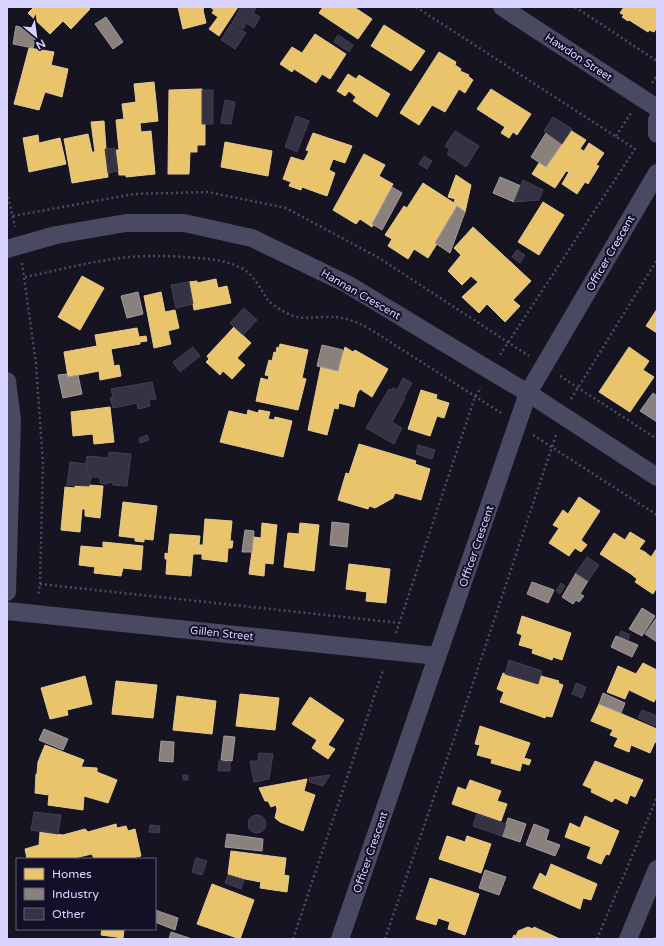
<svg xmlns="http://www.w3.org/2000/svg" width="664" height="946" font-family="'Varela Round',sans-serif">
	<rect width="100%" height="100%" fill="#161421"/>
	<path fill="#e9c46a" stroke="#e4c997" d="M34,7H88L90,9L71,29L63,21L50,34L28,13Z
		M178,7H204L203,10L206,23L183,29Z
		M210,7H238L219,36L209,29L218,17L212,13L214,10Z
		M323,7H354L372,19L358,39L319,13Z
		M624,7H657V27L654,32L649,30L648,32L629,20L628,21L622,17L624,15L620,13Z
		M384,25L425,51L411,71L371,46Z
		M315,34L346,54L330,79L322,74L316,83L294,69L292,72L280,64L292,47L302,53Z
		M29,48L54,52L51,65L68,69L62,97L45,92L39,110L14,104Z
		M439,52L456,62L455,65L461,69L460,71L469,75L468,76L473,80L465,93L459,89L445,112L432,105L419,125L400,113Z
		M348,74L356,79L359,75L390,94L377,117L353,101L356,97L349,91L345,96L337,91Z
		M154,82L158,121L140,123L141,132L151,131L155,174L126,177V175H119L116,150H119L116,120L124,119L122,104L136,102L134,84Z
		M202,89V100H205V145H197V152H190L189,174H168L169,90Z
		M491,89L531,114L517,135L513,132L509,138L501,133L505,127L477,109Z
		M104,121L108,177L72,183L64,139L88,134L92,152H95L91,122Z
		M570,130L586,140L580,149L584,151L589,143L604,153L596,165L599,166L588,184L585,182L577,194L562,184L569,172L566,171L555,188L532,174L539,163L546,167Z
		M313,133L352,146L345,163L333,159L329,170L335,173L327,196L302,187L301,190L289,186L291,182L283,179L291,157L304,161L309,151L306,150Z
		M38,135L39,143L60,138L66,164L29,172L23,138Z
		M225,142L272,151L268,176L221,167Z
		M364,154L385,165L379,176L393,184L385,199L387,201L372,227L360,219L356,224L333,210Z
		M456,175L471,185L465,212L457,206L450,219L452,220L428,258L414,249L408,259L388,246L392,239L385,235L404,206L407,208L423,183L454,203L455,199L448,197Z
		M543,202L564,215L539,255L518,242Z
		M473,227L531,281L513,300L520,306L505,322L487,304L479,313L462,297L478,282L471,276L462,285L448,271L461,255L454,248Z
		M82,276L104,288L80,330L58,317Z
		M216,279L218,288L227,286L231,303L194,310L189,282L197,281V283Z
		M161,292L165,312L175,310L179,328L168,331L171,344L154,348L144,296Z
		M657,309V333L646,326Z
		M234,327L251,343L237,358L245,365L232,379L223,371L220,375L206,362L209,359L207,356Z
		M137,328L139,337L146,336L147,341L140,342V344L111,349L114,366L119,365L121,376L100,380L99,371L68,377L64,352L97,346L95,335Z
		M280,344L308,350L302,378L306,379L298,410L256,401L261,378L268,380L269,376L265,375L269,360L272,361L274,352L276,353L277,347L279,348Z
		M345,347L353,352L355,350L388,369L372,397L360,389L357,394L354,407L339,403L338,409L334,408L327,435L308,430L321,366L338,371Z
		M629,347L649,361L643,370L654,377L630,412L599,392Z
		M421,390L437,395L436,399L449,403L444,418L437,416L430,436L408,429Z
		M110,407L114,442L94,444L93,434L73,436L71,412Z
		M248,410L258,413L259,410L270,412L268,419L274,420L275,417L292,421L283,457L220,442L229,411L247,415Z
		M359,444L416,461L415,464L430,469L421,500L395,493L393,498L375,508L369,506L368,509L338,500L346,473L349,474Z
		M89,485L103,486L100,518L85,516V509H82L80,532L61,530L65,487L75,488V486H89Z
		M579,497L600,511L581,540L587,545L581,552L575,548L569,556L549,543L559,528L553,525L563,510L568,514Z
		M123,502L157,506L153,540L144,539V542L135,541V538L119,536Z
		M205,519L232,521L230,541H233L232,548H228L227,562L202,559V554H198L199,545H203Z
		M262,523L277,525L273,564L265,563L264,576L249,574L254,537L261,538Z
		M300,523L319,525L314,571L284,567L288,533L299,534Z
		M630,532L645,541L639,549L645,552L631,574L600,554L614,533L625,540Z
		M170,534L200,536L198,554H193L191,576L166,574L167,559H165V553L168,554Z
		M103,542L143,546L141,570L123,568L121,576L94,573L95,567L79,565L81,546L103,548Z
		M657,548V587L653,594L635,582L637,579L631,574L645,552L651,557Z
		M349,564L390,569L386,603L366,601L367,592L346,589Z
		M522,616L571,633L562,660L553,657L552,660L532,653L533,649L519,645L522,635L517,633Z
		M643,663L657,670V696L654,702L629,690L625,699L607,692L618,666L636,674Z
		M503,673L538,684L541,676L559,681L558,683L563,685L552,717L546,716L545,718L500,702L504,692L497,689Z
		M85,676L92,704L67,710L68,715L50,719L41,688Z
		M116,681L157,685L153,718L112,714Z
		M240,694L279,698L275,730L236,726Z
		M177,696L216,701L212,734L173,730Z
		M310,697L344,720L328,745L335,749L328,759L312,748L317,740L292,724Z
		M599,704L657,729V743L655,742L650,753L631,745L629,752L614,746L618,738L610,735L613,730L591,721Z
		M480,726L530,743L524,758L531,760L529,765L522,763L520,771L491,763L492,759L477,755L480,745L475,744Z
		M45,745L84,760L81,767L97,768V772L117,780L108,803L84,796L83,810L48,805L49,795L35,793L36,774H37L38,762Z
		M595,761L643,780L635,797L630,795L627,804L615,798L612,802L591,792L592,789L583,785Z
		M307,779L304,791L315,795L303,831L280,822L275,818L277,809L276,805L271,807L268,801H265L259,788Z
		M470,780L501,791L497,801L507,804L501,821L452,804L458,787L466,790Z
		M585,816L619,831L609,855L606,854L601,864L587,858L591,847L565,837L570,823L580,828Z
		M116,824L117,828L126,826L128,831L135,829L141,856L129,859H94L92,854L70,859H27L25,849L39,845L40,832L63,835L85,829L88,832Z
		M447,836L465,842L467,836L491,844L481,873L439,859Z
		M231,851L286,858L284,875L289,876L287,892L260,888L261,882L245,879L228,874Z
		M551,864L597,884L591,900L583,898L580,909L533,888L540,873L546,877Z
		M430,878L479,894L465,935L448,929L450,922L438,918L436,925L416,919Z
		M212,884L254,900L240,939L197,924Z
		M528,927L533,929L534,927L560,939H512L514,935L516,936L518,931Z
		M102,929H124L123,938L101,935Z"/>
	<path fill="#8a817c" stroke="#a29aa3" d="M106,17L123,42L113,49L95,24Z
		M16,26L37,31L33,48L13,44Z
		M546,133L562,144L546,167L531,157Z
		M500,177L521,186L514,202L493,193Z
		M392,187L402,193L382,230L372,224Z
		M457,206L465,212L450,253L435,243Z
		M138,292L143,314L127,318L121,296Z
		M322,345L343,350L338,371L317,366Z
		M67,374L68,377L78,375L82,394L63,398L58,375Z
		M653,393L657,396V422L640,411Z
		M332,522L349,524L347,547L330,545Z
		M245,530L254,531L252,552H242Z
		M576,573L588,581L580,594L584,596L579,602L576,600L573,604L562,597Z
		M532,582L554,590L548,603L527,594Z
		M642,608L655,616L642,636L629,629Z
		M657,617V642L645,634Z
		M616,636L638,645L632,657L611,647Z
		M603,693L625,703L621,713L599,704Z
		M44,729L68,739L63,750L39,740Z
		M224,736L235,737L232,761L221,760Z
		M161,741L174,742L173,762L159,761Z
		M508,818L526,824L520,842L502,836Z
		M534,824L549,830L546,840L560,845L555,856L526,845Z
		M227,834L263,839L262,851L225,847Z
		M485,870L506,877L499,895L479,888Z
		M155,910L178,918L175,930L155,922Z
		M171,932L192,939H169Z"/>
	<path fill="#343243" stroke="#433f54" d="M241,7L256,8L253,13L260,17L254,28L246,23L243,29L232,23Z
		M231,24L246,33L235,49L221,40Z
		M338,35L353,45L349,52L334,42Z
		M202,90H213V124H202Z
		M225,100L235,102L231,124L221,123Z
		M296,116L309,121L297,152L285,147Z
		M553,117L572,129L562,144L544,131Z
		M455,131L479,146L466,167L447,154L450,150L445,146Z
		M115,148L118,171L108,173L105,149Z
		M424,156L432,161L427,169L419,164Z
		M523,180L543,190L539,200L514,202Z
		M517,250L525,255L520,263L512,257Z
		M189,282L193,304L176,308L171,285Z
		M244,308L257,320L243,335L230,323Z
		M193,347L200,356L180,372L173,362Z
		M403,378L412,383L404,397L405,398L392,422L402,428L394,444L366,428L389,389L391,390L393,388L397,390Z
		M152,382L156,399L149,400L150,406L138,409L137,403L113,408L110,398L113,397L111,389Z
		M147,435L149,440L140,443L139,438Z
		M418,445L435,450L432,459L416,454Z
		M109,452L131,454L127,486L113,485V483L107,482V484L100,483V477H91L87,473L86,464L87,456L108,458Z
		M70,462L86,464L87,473L91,477L89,486L67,485Z
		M587,557L599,565L588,581L576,573Z
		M561,583L565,586L560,594L556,591Z
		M621,631L630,635L628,640L619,636Z
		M509,660L542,671L538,684L505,674Z
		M576,683L586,687L582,698L572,694Z
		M642,710L657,716V722L655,726L638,718Z
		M259,753L273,754L269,779L254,782L250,761H258Z
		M219,761L230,762V771H218Z
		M183,775H188V780H183Z
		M330,775L323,786L310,782L309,778Z
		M34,812L61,815L58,834L31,830Z
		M477,814L506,824L502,836L473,826Z
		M248 824a9 9 0 1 1 18 0a9 9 0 1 1-18 0Z
		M150,825L160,826L159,833L149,832Z
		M196,858L207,861L202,875L192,872Z
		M228,875L244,880L241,889L225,883Z"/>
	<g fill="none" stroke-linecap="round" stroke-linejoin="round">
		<path stroke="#44505f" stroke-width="2.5" stroke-dasharray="2 3" stroke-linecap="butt" d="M416,7L635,149L500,355
			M575,7L657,61
			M652,83L657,75
			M616,136L631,113
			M7,192L15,227
			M13,216L134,194L208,192L286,208L379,258L529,356
			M22,263L36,363L43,464L40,584L38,595
			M25,277C60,270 95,260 130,257C152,255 175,256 197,258C212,259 227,261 241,268C254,274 260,289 268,300C273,306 284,312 291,315C302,320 312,317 324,317C343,316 353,320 370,329L501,413
			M560,376L657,439
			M571,399L657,260
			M533,435L657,515
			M40,584L399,623
			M396,633L475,397L481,387
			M293,939L383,670
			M385,939L469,695L556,435
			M597,939L657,797
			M655,939L657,933"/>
		<path stroke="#4a4962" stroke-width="18" d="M502,7L657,108
			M657,120V134
			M7,249L56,235L126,223H184L252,238L347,284L491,371L528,393L657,477
			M7,381L12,420L7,592
			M7,611L437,656
			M340,939L528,393L657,173
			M628,939L657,869"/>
	</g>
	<g text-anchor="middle" stroke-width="4" stroke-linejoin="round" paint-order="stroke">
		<g font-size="11" fill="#d9d4ff" stroke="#130f26">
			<text transform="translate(579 57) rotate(33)" y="4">Hawdon Street</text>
			<text transform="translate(610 253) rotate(-60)" y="4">Officer Crescent</text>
			<text transform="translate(361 294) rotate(30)" y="4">Hannan Crescent</text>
			<text transform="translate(476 546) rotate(-71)" y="4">Officer Crescent</text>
			<text transform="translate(222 633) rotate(6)" y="4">Gillen Street</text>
			<text transform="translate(370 852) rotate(-71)" y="4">Officer Crescent</text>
		</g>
	</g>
	<rect width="664" height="946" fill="none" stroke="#d9d4ff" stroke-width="16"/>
	<rect x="16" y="858" width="140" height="72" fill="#130f26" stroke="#625e7d"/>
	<rect x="24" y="868" width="20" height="12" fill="#e9c46a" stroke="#625e7d"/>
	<text x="52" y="878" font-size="12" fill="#d9d4ff">Homes</text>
	<rect x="24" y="888" width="20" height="12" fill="#8a817c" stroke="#625e7d"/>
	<text x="52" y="898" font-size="12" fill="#d9d4ff">Industry</text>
	<rect x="24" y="908" width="20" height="12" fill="#343243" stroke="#625e7d"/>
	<text x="52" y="918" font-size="12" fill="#d9d4ff">Other</text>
	<g transform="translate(36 36) rotate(151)" stroke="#130f26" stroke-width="3" paint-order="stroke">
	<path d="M0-3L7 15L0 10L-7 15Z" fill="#d9d4ff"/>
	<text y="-6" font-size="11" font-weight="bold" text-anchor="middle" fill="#d9d4ff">N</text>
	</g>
</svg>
